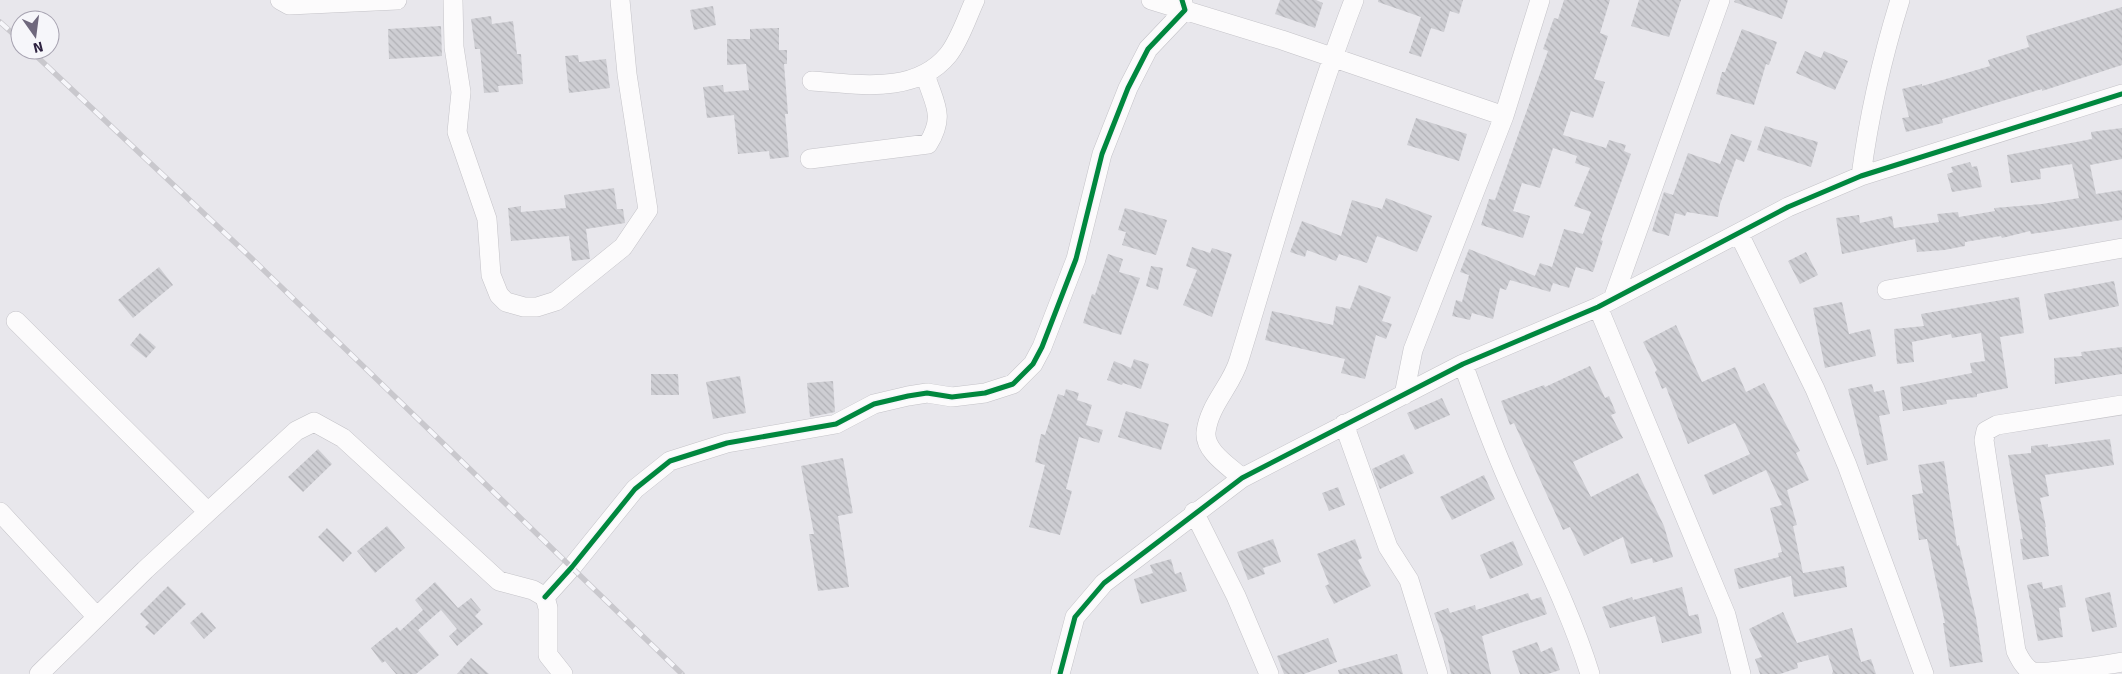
<svg xmlns="http://www.w3.org/2000/svg" width="2122" height="674" font-family="Signika,sans-serif">
	<defs>
		<pattern id="building-back-hatch" width="6" height="6" patternUnits="userSpaceOnUse" patternTransform="scale(1.25)"><rect width="6" height="6" fill="#ceced3"/><path d="M-1 5l2 2M0 0l6 6M5-1l2 2" fill="none" stroke="#b1b1b6"/></pattern>
	</defs>
	<rect width="100%" height="100%" fill="#e8e7ec"/>
	<path fill="url(#building-back-hatch)" d="M1280,0H1316L1323,3L1315,28L1275,14Z
		M1378,0H1463L1459,14L1450,11L1444,32L1431,28L1421,57L1409,53L1421,17L1378,2Z
		M1564,0H1610L1600,33L1608,36L1594,79L1605,82L1593,118L1571,111L1563,135L1606,148L1609,140L1626,145L1624,151L1631,154L1601,240L1603,241L1593,272L1576,267L1569,288L1553,283L1550,292L1510,280L1506,290L1500,288L1493,319L1472,313L1470,320L1452,316L1456,300L1462,302L1469,275L1460,272L1469,249L1535,276L1540,263L1552,267L1564,229L1583,234L1591,212L1574,206L1590,168L1575,163L1577,156L1553,148L1540,188L1522,183L1513,211L1530,216L1523,238L1481,225L1489,199L1495,200L1548,51L1543,49L1554,18L1558,19Z
		M1639,0H1681L1669,37L1631,26Z
		M1735,0H1788L1782,19L1734,2Z
		M713,6L716,25L694,30L690,10Z
		M2122,7V65L2042,91V89L1942,119L1943,123L1906,132L1902,118L1909,117L1902,89L1922,84V86L1990,66L1988,60L2029,47L2026,36Z
		M491,16L492,24L513,21L517,54H521L523,84L498,86L499,92L484,93L480,49H475L471,19Z
		M441,26L442,56L389,59L388,29Z
		M779,28V50H787V64H784L788,114H785L789,157L770,159L769,151L738,154L734,115L707,118L703,87L723,85L724,92L749,90L746,64L727,65V39H750V29Z
		M1742,29L1777,42L1769,65L1766,64L1754,105L1716,94L1722,72H1725Z
		M1805,51L1821,58L1824,51L1848,61L1835,90L1796,73Z
		M578,55L579,62L606,59L610,88L569,93L565,56Z
		M1416,118L1467,134L1459,161L1407,145Z
		M1765,126L1818,142L1811,167L1757,150Z
		M2122,128V159L2090,165L2096,194L2122,190V220L2045,232L2031,234L2030,231L2002,238L2001,236L1965,242V246L1944,250L1917,252L1915,239L1842,254L1836,218L1859,215L1860,223L1892,216L1894,228L1939,222L1937,214L1958,212L1959,217L1995,211L1994,208L2042,204L2079,198L2072,164L2040,169L2041,179L2011,183L2007,155L2092,139L2091,132Z
		M1731,134L1752,141L1744,162L1736,159L1720,204L1718,217L1687,212L1685,216L1675,213L1669,236L1652,231L1664,192L1673,195L1688,153L1720,164Z
		M1970,162L1972,167L1977,166L1982,187L1952,192L1947,174L1953,172L1951,167Z
		M614,188L617,209H623L625,223L586,229L590,259L572,261L569,236L511,241L508,208L521,206V212L566,208L564,195Z
		M1386,198L1432,216L1417,252L1377,236L1367,263L1339,254L1336,261L1307,250L1305,257L1290,252L1302,221L1341,236L1352,200L1382,209Z
		M1125,208L1167,220L1156,255L1122,245L1126,232L1118,230Z
		M1192,247L1210,253L1212,248L1232,254L1212,317L1183,305L1197,270L1186,266Z
		M1806,252L1818,275L1800,284L1788,261Z
		M1108,254L1123,259L1119,272L1140,278L1121,335L1083,323L1092,294L1095,295Z
		M1151,266L1163,268L1158,290L1146,286Z
		M159,267L173,285L133,318L118,300Z
		M2114,281L2119,306L2049,320L2044,294Z
		M1359,285L1391,297L1382,321L1392,324L1386,339L1376,335L1365,379L1341,373L1345,359L1265,340L1272,311L1333,325L1336,306L1350,309Z
		M2019,297L2024,333L2000,337L2008,388L1977,394V397L1946,400L1947,404L1903,411L1900,387L1972,373L1970,363L1985,361L1981,333L1952,338L1951,334L1912,342L1914,362L1897,364L1894,329L1924,326L1921,314Z
		M1842,302L1849,334L1870,329L1876,356L1825,368L1813,308Z
		M1676,325L1702,382L1735,367L1746,392L1764,383L1800,451L1796,453L1809,480L1787,490L1797,525L1793,526L1803,573L1844,566L1847,587L1794,597L1791,576L1739,589L1734,569L1779,557L1778,553L1782,552L1770,508L1782,505L1766,470L1713,495L1704,475L1750,454L1735,423L1688,444L1666,387L1662,389L1655,372L1657,370L1643,342Z
		M140,333L156,347L146,358L130,345Z
		M2122,347V374L2055,384L2054,358L2082,356L2081,352Z
		M1134,359L1149,364L1141,389L1123,383L1122,385L1107,380L1114,361L1131,368Z
		M1590,366L1605,398L1609,396L1616,413L1611,415L1623,438L1573,462L1591,497L1638,473L1664,526L1673,557L1653,563L1652,558L1631,564L1623,537L1584,556L1570,527L1563,530L1514,423L1510,425L1501,401L1544,385L1545,387Z
		M651,374H678L679,395H651Z
		M740,376L746,413L713,419L706,382Z
		M833,381L835,412L810,417L807,383Z
		M1872,384L1874,392L1884,390L1890,414L1879,416L1888,460L1867,465L1848,389Z
		M1066,389L1079,393L1077,400L1092,405L1086,425L1103,430L1099,443L1079,437L1066,489L1072,491L1060,535L1029,527L1045,465L1035,462L1041,434L1045,435L1058,394L1064,396Z
		M1442,398L1450,415L1415,430L1407,413Z
		M1126,411L1169,424L1161,450L1118,437Z
		M2110,439L2114,465L2045,475L2049,496L2040,498L2046,527H2045L2049,556L2023,560L2020,539H2023L2008,455L2031,453V446L2048,444V447Z
		M318,449L332,464L303,492L288,477Z
		M1404,454L1414,473L1380,489L1372,469Z
		M843,458L853,513L838,516L849,587L818,591L809,534H814L801,466Z
		M1944,461L1957,546L1959,545L1976,618L1983,662L1950,667L1943,623H1945L1927,539L1919,540L1912,495L1923,493L1918,465Z
		M1484,475L1495,499L1452,520L1440,497Z
		M1338,487L1345,505L1329,511L1322,493Z
		M387,526L405,548L375,573L357,551Z
		M327,528L352,553L343,562L318,537Z
		M1273,539L1281,562L1263,568L1265,574L1248,580L1237,552Z
		M1355,539L1362,558L1358,560L1371,586L1334,604L1325,586L1329,584L1317,554Z
		M1513,541L1523,565L1490,579L1480,555Z
		M1171,559L1175,574L1181,572L1187,591L1141,604L1134,579L1153,573L1150,565Z
		M435,582L458,608L471,598L481,610L475,616L483,624L457,646L449,636L457,629L441,610L418,630L439,655L416,674H396L385,661L382,663L371,648L397,627L400,631L423,610L415,600Z
		M2042,582L2043,589L2062,585L2066,607L2059,608L2063,637L2038,641L2027,585Z
		M168,586L186,604L154,635L145,627L149,623L140,614Z
		M1682,587L1689,616L1698,614L1702,633L1662,643L1655,616L1610,628L1602,607L1632,597L1633,600Z
		M2110,592L2117,627L2092,632L2085,598Z
		M1528,593L1531,600L1541,597L1547,614L1482,636L1491,674H1451L1444,641L1434,613L1448,608L1450,613L1475,605L1476,610Z
		M202,612L216,628L204,639L190,623Z
		M1783,612L1797,643L1852,628L1861,662L1871,659L1876,674H1832L1833,671L1828,655L1797,663L1798,668L1780,674H1760L1755,659L1762,657L1749,629Z
		M1328,638L1337,662L1304,674H1284L1277,656Z
		M1537,642L1541,652L1552,647L1560,670L1548,674H1520L1512,651Z
		M1397,654L1403,674H1339L1338,670Z
		M471,658L489,674H457Z"/>
	<g fill="none" stroke-linecap="round" stroke-linejoin="round">
		<g stroke="#c4c3c8" stroke-width="20">
			<path id="minor" d="M280,0L289,5L397,0
				M453,0L454,47L461,92L457,132L487,219L491,275L499,295L506,302L524,307H537L556,301L623,247L648,210L627,74L620,0
				M1151,0L1282,40L1504,116
				M812,81C858,84 915,95 948,55C960,40 967,17 975,0
				M810,159L928,144C946,115 934,104 925,74
				M1861,176C1869,115 1882,58 1900,0
				M1739,234L1815,389L1847,465L1924,674
				M1887,290L2122,248
				M1613,299L1720,0
				M1598,307L1726,615L1741,674
				M16,321L208,512
				M1463,364C1476,400 1489,436 1504,471C1533,539 1568,603 1590,674
				M1404,395L1413,350L1504,116L1540,0
				M2122,405L1997,425L1986,431L1984,440L2016,651C2020,659 2024,668 2033,672C2046,674 2105,665 2122,662
				M1344,424L1388,547L1409,580L1438,674
				M1242,478C1229,466 1204,451 1206,432C1209,405 1232,385 1239,360C1276,240 1309,117 1354,0
				M0,512L97,617
				M1194,512L1236,596L1269,674
				M545,597L572,567L635,489L670,461L727,443L836,424L874,404L908,396L927,393L952,397L985,393L1013,384L1033,364L1042,347L1076,259L1102,154L1128,88L1148,49L1185,10L1182,0
				M39,674L145,570L296,431L314,422L343,438L499,581L533,590L545,597L548,608V655L563,674
				M1060,674L1075,617L1104,583L1242,478L1463,364L1598,307L1788,207L1861,176L2122,94"/>
		</g>
		<use href="#minor" stroke="#fcfbfc" stroke-width="19"/>
		<g stroke="#c9c8cd" stroke-width="5.5">
			<path id="rail" d="M0,22L20,40
				M30,50L246,253L682,674"/>
		</g>
		<use href="#rail" stroke="#f6f6fa" stroke-width="4" stroke-dasharray="11" stroke-linecap="butt"/>
		<g stroke="#f6f6fa" stroke-width="8">
			<path id="cycleway" d="M545,597L572,567L635,489L670,461L727,443L836,424L874,404L908,396L927,393L952,397L985,393L1013,384L1033,364L1042,347L1076,259L1102,154L1128,88L1148,49L1185,10L1182,0
				M1060,674L1075,617L1104,583L1242,478L1463,364L1598,307L1788,207L1861,176L2122,94"/>
		</g>
		<use href="#cycleway" stroke="#00873e" stroke-width="5"/>
	</g>
	<g transform="translate(35 35) rotate(166)"><circle r="24" fill="#f6f6fa" stroke="#a6a2b0"/>
	<path d="M0-4L9 19L0 12L-9 19Z" fill="#6f687d"/>
	<text y="-8" font-size="14" font-weight="bold" text-anchor="middle" fill="#2e2341">N</text>
	</g>
</svg>
